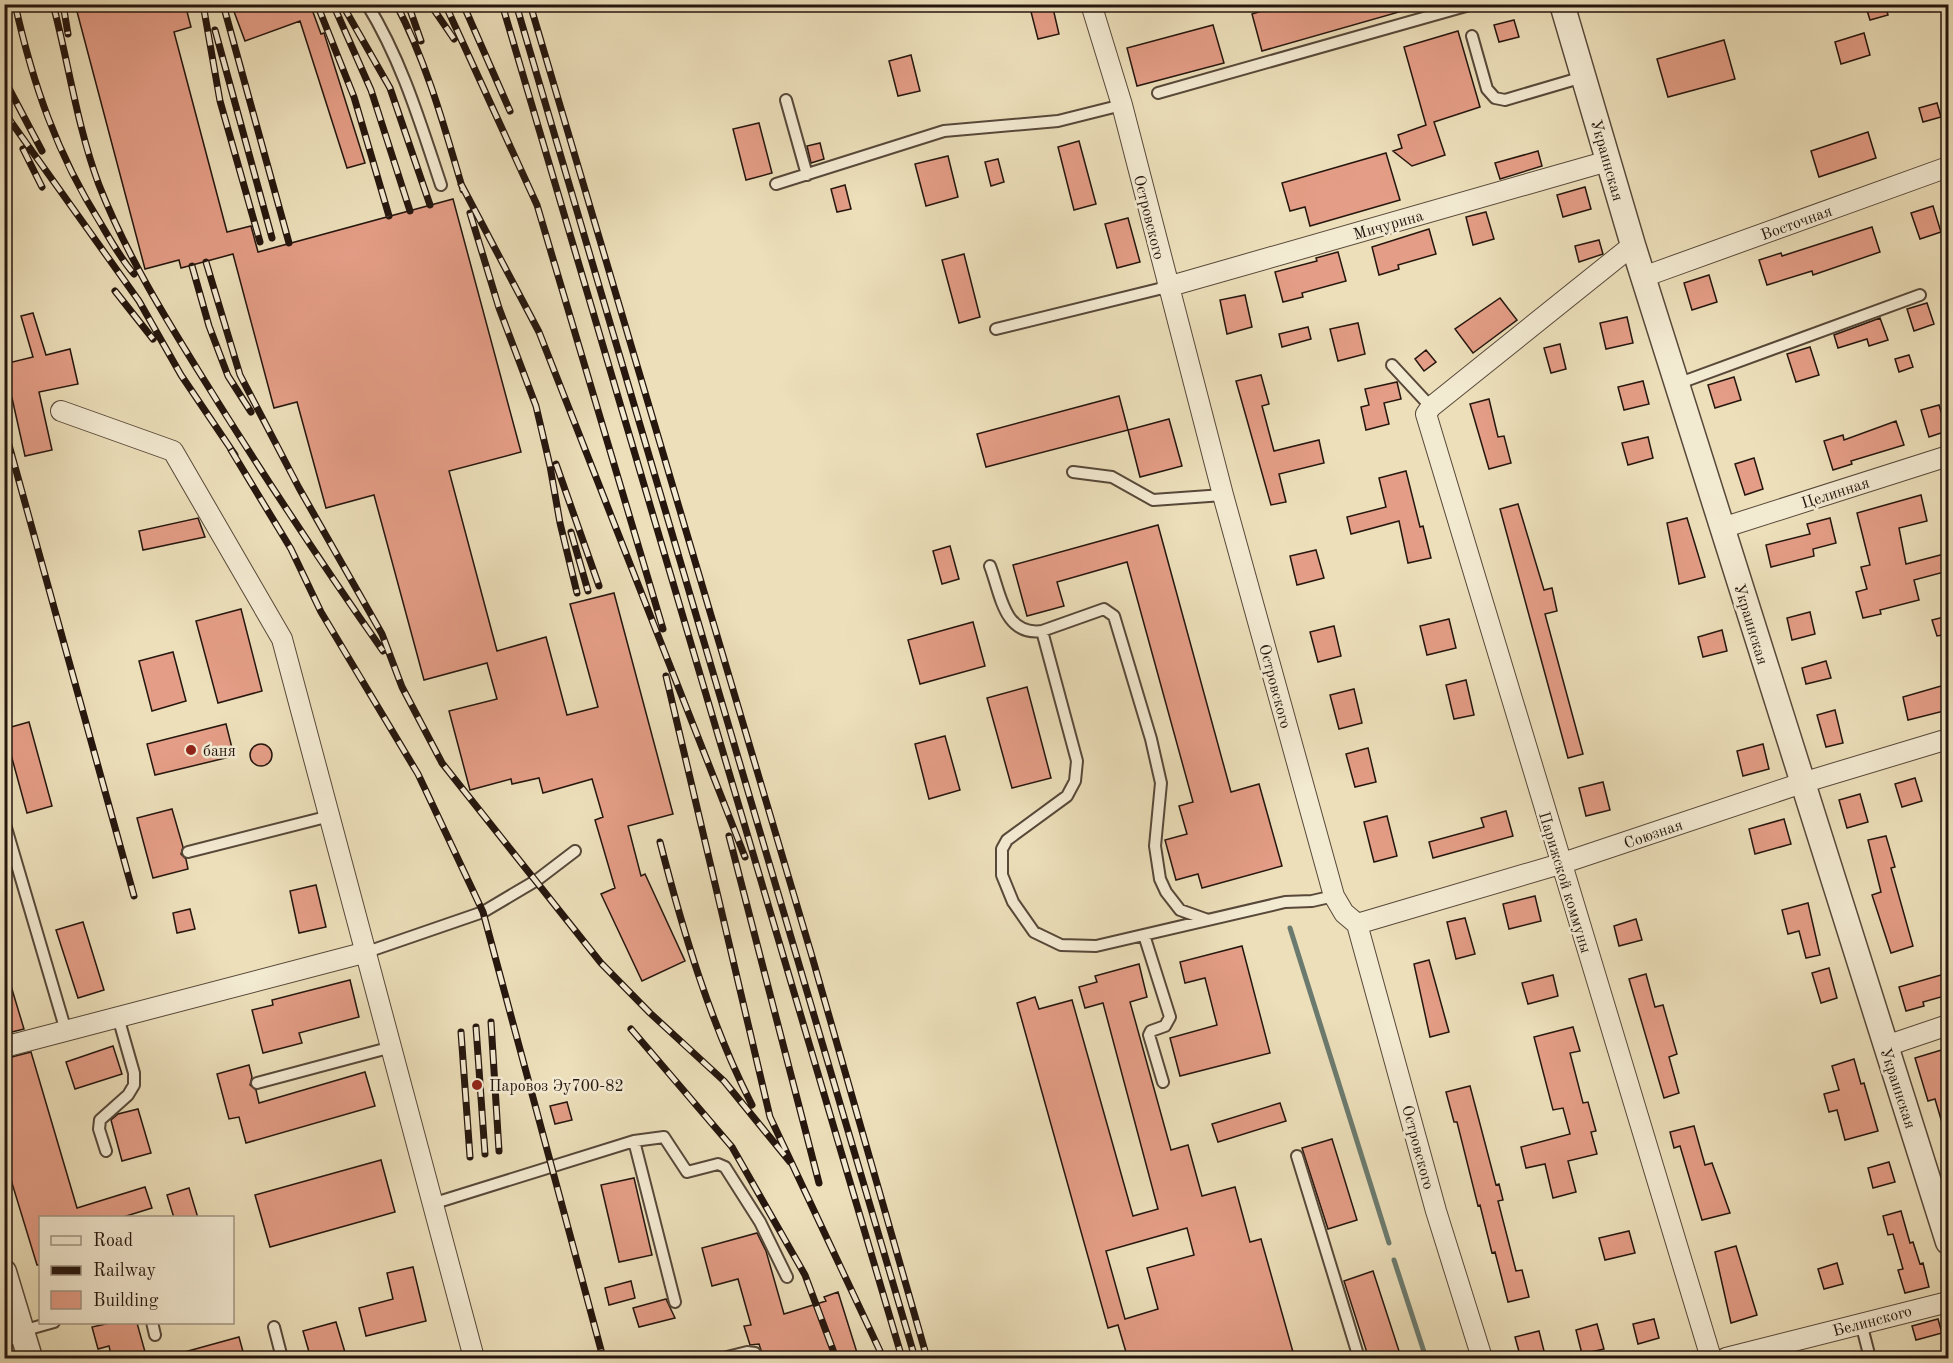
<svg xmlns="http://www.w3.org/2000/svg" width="1953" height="1363" font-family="'Old Standard TT',serif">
	<rect width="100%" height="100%" fill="#ecdfba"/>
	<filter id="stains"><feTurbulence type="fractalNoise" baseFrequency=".00333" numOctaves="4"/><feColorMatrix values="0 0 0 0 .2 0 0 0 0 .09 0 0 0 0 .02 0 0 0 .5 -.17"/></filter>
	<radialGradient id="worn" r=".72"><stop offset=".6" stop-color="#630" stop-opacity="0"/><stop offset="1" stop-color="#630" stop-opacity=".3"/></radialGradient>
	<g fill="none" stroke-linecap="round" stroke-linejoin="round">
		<path stroke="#6b7a6e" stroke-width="5" d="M1290,928L1389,1243
			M1394,1260L1426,1358"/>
	</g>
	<path fill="#e49d86" stroke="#25160e" stroke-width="1.5" fill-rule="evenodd" d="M75,4H185L191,27L174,32L227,232L251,226L258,252L453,199L521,452L449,471L497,651L546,637L567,715L598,707L570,604L614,593L673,814L628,826L641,876L645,874L685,961L642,981L601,894L615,888L595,820L603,817L592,779L543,793L539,778L512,784L511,779L470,790L449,711L497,699L487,663L424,680L374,495L326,508L297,402L274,408L233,254L181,268L179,260L145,269Z
		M244,4H310L321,34L324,33L365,163L347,168L300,21L245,41L233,9Z
		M1029,4H1052L1059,34L1038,39Z
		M1285,4H1413V8L1262,51L1252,14Z
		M1865,4H1885L1888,15L1870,20Z
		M1514,20L1519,37L1499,42L1494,25Z
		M1213,25L1224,63L1137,86L1127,48Z
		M1458,31L1480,107L1434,122L1445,155L1412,166L1393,151L1402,148L1398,135L1426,125L1404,47Z
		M1864,33L1870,55L1841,64L1835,42Z
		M1724,40L1735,79L1668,97L1657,59Z
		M911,55L920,91L898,96L889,61Z
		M1937,103L1941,117L1923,122L1919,108Z
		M759,123L772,173L746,180L733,129Z
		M1868,132L1876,158L1819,177L1811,151Z
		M1079,141L1096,204L1074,210L1058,147Z
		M820,143L824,159L811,163L807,146Z
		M1538,151L1542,166L1500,179L1495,163Z
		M1386,153L1400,200L1310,226L1305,207L1290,211L1282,183Z
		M948,156L958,197L926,206L915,164Z
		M998,159L1004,182L991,186L985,162Z
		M845,185L851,209L837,212L831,189Z
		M1585,187L1591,209L1563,217L1557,195Z
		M1933,206L1941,232L1920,239L1911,213Z
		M1486,212L1494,239L1473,245L1466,217Z
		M1128,218L1140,262L1117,268L1105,224Z
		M1872,227L1880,252L1813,275L1812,271L1767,285L1759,260L1781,253L1782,256Z
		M1429,229L1436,254L1398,265L1399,269L1379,275L1372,247Z
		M1599,240L1603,254L1579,262L1575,246Z
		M1338,252L1346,281L1302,293L1303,297L1283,302L1275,272L1317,261L1316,258Z
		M964,254L980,317L959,323L942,260Z
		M1709,275L1717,302L1692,310L1684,283Z
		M1245,295L1252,327L1227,334L1220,300Z
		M1500,298L1517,320L1473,353L1455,329Z
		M1927,303L1934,324L1914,331L1907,309Z
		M33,313L46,355L70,349L78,384L39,392L52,450L25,456L12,398L7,399L4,388V364L33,357L21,316Z
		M1627,317L1633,343L1606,349L1600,323Z
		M1880,318L1888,340L1869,346L1867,339L1838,348L1834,335Z
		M1358,323L1365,354L1338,361L1330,329Z
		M1308,327L1311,339L1282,347L1279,334Z
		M1560,344L1566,369L1551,373L1544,348Z
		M1810,347L1819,375L1796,382L1787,354Z
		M1426,350L1436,362L1424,371L1415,359Z
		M1909,355L1913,367L1899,372L1895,359Z
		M1261,375L1269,404L1262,406L1274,451L1319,440L1324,463L1279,474L1286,502L1271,505L1236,381Z
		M1734,377L1741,400L1715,408L1708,385Z
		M1643,381L1649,404L1624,410L1618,387Z
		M1397,382L1401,399L1384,403L1389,424L1366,430L1361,407L1369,405L1365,389Z
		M1119,396L1128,430L986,467L977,434Z
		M1489,399L1498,437L1504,436L1511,463L1489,469L1470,404Z
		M1939,405L1947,431L1929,437L1921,410Z
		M1169,419L1182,466L1140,477L1128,430Z
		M1896,421L1904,445L1851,461L1852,464L1833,470L1824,441L1843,435L1844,440Z
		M1648,437L1653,458L1628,465L1622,443Z
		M1754,458L1763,489L1745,495L1735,464Z
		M1406,471L1420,527L1423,526L1431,558L1408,563L1399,521L1351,534L1347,517L1386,507L1379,478Z
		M1921,495L1927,521L1899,528L1906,564L1948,553V571L1914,580L1919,600L1880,610L1881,614L1863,618L1856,592L1867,589L1861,567L1870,565L1857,513Z
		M1518,504L1544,590L1552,588L1557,611L1545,614L1583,754L1568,758L1500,509Z
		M198,518L205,537L143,550L139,531Z
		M1687,518L1705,577L1679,584L1667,523Z
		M1830,518L1836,543L1813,549L1814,556L1771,567L1766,545L1810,534L1807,524Z
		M1158,525L1231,792L1259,784L1282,866L1202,888L1198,874L1176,880L1165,840L1187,834L1179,806L1193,802L1127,562L1057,582L1064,606L1027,616L1013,565Z
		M950,546L959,579L942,584L933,551Z
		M1316,550L1324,578L1297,585L1290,556Z
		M241,609L262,691L218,703L196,621Z
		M1810,612L1815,634L1792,640L1787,618Z
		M1948,616V634L1937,636L1932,620Z
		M1449,619L1456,648L1427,655L1420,626Z
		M973,622L985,666L920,684L908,640Z
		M1334,626L1341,656L1318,662L1310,632Z
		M1722,630L1727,651L1703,657L1698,637Z
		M173,652L186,701L152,711L139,661Z
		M1826,661L1831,678L1806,684L1802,668Z
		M1466,680L1474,715L1454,719L1446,685Z
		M1948,684V710L1908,720L1903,697Z
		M1027,687L1051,778L1012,788L987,698Z
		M1354,689L1362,723L1339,729L1330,695Z
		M1835,710L1843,743L1826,747L1817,715Z
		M29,722L52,806L27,813L4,729Z
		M226,724L234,756L155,775L147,744Z
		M945,736L960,790L929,799L915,744Z
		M250 755a11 11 0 1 1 22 0a11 11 0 1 1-22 0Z
		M1763,744L1769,769L1743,776L1737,751Z
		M1368,748L1376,782L1355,787L1346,754Z
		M1915,778L1922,801L1902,807L1895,784Z
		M1603,782L1610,810L1586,816L1579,788Z
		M1860,794L1868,822L1847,828L1839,800Z
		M172,809L183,847L181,854L186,859L188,869L153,878L137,818Z
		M1506,811L1513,836L1433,858L1429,842L1484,827L1481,818Z
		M1387,816L1397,856L1374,862L1364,822Z
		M1784,819L1791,844L1755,854L1749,829Z
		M1886,836L1895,867L1891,868L1913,946L1891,953L1872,895L1881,892L1868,840Z
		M316,885L326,927L299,933L290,891Z
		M1535,896L1541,921L1509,929L1503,904Z
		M1808,903L1820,955L1806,958L1799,931L1788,934L1782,910Z
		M190,909L195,929L177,933L173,913Z
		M1465,918L1475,954L1456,959L1447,922Z
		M1636,919L1642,940L1619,946L1614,926Z
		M83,922L104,990L78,998L56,930Z
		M1242,946L1270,1053L1180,1076L1170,1038L1217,1025L1205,978L1185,983L1180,962Z
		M1429,960L1449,1032L1430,1037L1414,964Z
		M1139,964L1147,997L1130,1002L1171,1150L1188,1145L1202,1196L1235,1187L1250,1242L1261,1239L1295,1359H1128L1118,1325L1108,1328L1017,1003L1035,997L1039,1009L1072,1000L1133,1216L1158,1209L1103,1003L1085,1008L1079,987L1097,982L1095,976ZM1187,1228L1194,1255L1147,1268L1158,1309L1125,1319L1106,1251Z
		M1829,968L1837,998L1821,1003L1812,973Z
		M1948,973V995L1923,1002L1924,1006L1906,1011L1899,987Z
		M1646,974L1655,1007L1663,1005L1677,1054L1669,1057L1679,1093L1664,1098L1629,979Z
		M1553,975L1558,996L1528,1004L1522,983Z
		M4,976H8L24,1029L4,1034Z
		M350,980L359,1017L299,1033L302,1043L263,1053L252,1010L273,1005L272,1000Z
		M1573,1027L1580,1051L1570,1053L1583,1103L1588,1102L1596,1131L1591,1132L1597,1154L1568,1161L1576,1192L1553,1198L1545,1164L1526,1168L1521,1147L1570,1134L1563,1108L1553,1110L1534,1037Z
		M113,1046L122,1074L75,1089L66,1062Z
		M1948,1048V1133H1945L1935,1099L1928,1101L1915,1058Z
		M31,1052L77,1208L145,1187L152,1208L120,1218H40V1265H37L4,1157V1059Z
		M1854,1059L1861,1084L1864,1083L1878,1131L1845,1140L1837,1110L1829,1112L1824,1094L1839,1090L1832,1066Z
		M249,1065L252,1077L250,1085L256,1090L259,1103L365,1072L375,1106L246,1143L239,1117L229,1119L217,1074Z
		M1470,1086L1496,1185L1499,1184L1503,1200L1498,1201L1516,1271L1522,1270L1529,1297L1508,1302L1495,1252L1492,1253L1480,1205L1478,1206L1457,1122H1454L1446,1092Z
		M567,1102L572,1120L555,1124L550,1106Z
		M1280,1103L1286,1121L1218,1142L1212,1124Z
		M138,1109L151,1153L122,1161L111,1120L118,1114Z
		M1694,1126L1705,1165L1712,1163L1730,1213L1702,1220L1680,1146L1674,1148L1670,1132Z
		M1332,1139L1357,1220L1328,1229L1302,1148Z
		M381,1160L395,1212L270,1247L255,1195Z
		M1889,1162L1895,1182L1873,1188L1868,1168Z
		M634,1178L652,1255L619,1262L601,1185Z
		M189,1188L198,1218H174L167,1195Z
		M1901,1211L1910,1243L1913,1242L1920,1264L1923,1263L1929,1287L1905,1293L1898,1270L1903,1269L1893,1234L1888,1235L1883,1216Z
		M1629,1231L1635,1253L1605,1260L1599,1238Z
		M757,1233L766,1251L784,1314L826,1301L824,1297L838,1292L859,1359H764L759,1344L750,1345L744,1326L751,1325L738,1279L712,1286L702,1248Z
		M1736,1246L1757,1315L1731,1323L1715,1252Z
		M1837,1263L1843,1284L1824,1289L1818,1269Z
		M413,1267L426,1321L366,1336L359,1308L393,1299L387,1273Z
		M1373,1271L1400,1354L1387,1359H1369L1344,1281Z
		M631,1281L635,1298L609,1305L605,1288Z
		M666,1299L675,1318L639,1327L633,1308Z
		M1654,1319L1659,1338L1638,1344L1633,1324Z
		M1938,1319L1942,1333L1916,1340L1912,1326Z
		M336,1322L347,1359H311L303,1331Z
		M110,1323H137L147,1359H112L109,1346L98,1349L92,1327Z
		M1597,1324L1604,1349L1582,1354L1576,1330Z
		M1539,1331L1546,1359H1521L1515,1337Z
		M239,1337L245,1359H178L177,1354Z"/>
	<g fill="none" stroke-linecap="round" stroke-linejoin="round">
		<g stroke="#574839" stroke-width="14">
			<path id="service" d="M367,4C402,61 420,122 441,185
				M1472,36L1487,89L1495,98L1505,100L1583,77
				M1158,93L1473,4
				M786,100L807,175
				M776,184L944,131L1058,121L1122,105
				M996,329L1167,287
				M1392,365L1431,407
				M1677,384L1920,295
				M1073,472L1112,477L1153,500L1223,495
				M990,566C1001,595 1004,636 1042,631
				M4,821L66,1031
				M188,852L330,816
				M1208,920L1180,910L1166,892L1160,879L1155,846L1161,783L1151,739L1114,616L1104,609L1042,631L1077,761L1075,781L1067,796L1007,840L1002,849V875L1013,902L1034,932L1061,945L1096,946L1285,902L1312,901L1334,896
				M1144,935L1170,1017L1165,1026L1151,1031L1149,1035L1163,1082
				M367,952L483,912L537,880L575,851
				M257,1083L392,1047
				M634,1141L675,1302
				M106,1151L99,1129L100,1120L128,1095L134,1085V1073L118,1017
				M1297,1156L1359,1358
				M435,1203L634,1141L664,1137L687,1172L718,1164L725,1167L760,1222L787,1277
				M152,1322L155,1335
				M1861,1323L1870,1358
				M274,1327L282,1358
				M22,1331L54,1322
				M723,1358L747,1352L755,1353L757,1358"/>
		</g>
		<g stroke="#574839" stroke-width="22">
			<path id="minor" d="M1091,4L1122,105L1223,495L1334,896L1344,913L1357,924L1436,1211L1482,1358
				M1633,245L1431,407L1426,414L1711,1358
				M1643,277L1948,167
				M1167,287L1608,161
				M61,411L173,451L282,639L474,1358
				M1722,528L1948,456
				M1357,924L1560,864L1802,783L1948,739
				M1886,1046L1948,1025
				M4,1047L367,952
				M4,1336L22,1331
				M1726,1358L1948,1302"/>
		</g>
		<g stroke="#574839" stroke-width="27">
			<path id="tertiary" d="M1562,4L1633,245L1948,1242
				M4,1272L30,1358"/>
		</g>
		<use href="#service" stroke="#f3ead2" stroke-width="10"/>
		<use href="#minor" stroke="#f3ead2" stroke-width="20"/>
		<use href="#tertiary" stroke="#f3ead2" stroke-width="24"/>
		<g stroke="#25160e" stroke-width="7">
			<path id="rail" d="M15,4C33,85 57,154 101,224C111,241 121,259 134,274
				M53,4C69,65 77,126 99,185C130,264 175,333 219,404C272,488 326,570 383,651
				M63,4L68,34
				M203,4L220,101L260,242
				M223,4L289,243
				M317,4L354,97L389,216
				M333,4L371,90L410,211
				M342,4L390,88L430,205
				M396,4C427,63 444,126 463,190
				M408,4L421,41
				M430,4L454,39
				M445,4L537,205L663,629
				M463,4L510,111
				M502,4L902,1358
				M516,4L915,1358
				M530,4L811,953L927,1358
				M215,30L272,238
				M4,79L42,151
				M4,112L139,301L181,375L235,455
				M23,149L42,187
				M461,184L539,332L745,857
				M470,213L499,308L536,406L550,466L560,523L577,593
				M206,262L240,375L299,488L382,634L402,687L442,763L601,963L650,1013L724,1081L790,1162
				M192,266L209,326L228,376L251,412
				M115,291L153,339
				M4,427L134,896
				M231,450L291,549L321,612L418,774L483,912L601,1350
				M556,464L599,586
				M571,532L588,591
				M666,676L770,1117L880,1351
				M729,836L819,1183
				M660,842C683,931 710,1023 752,1105
				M491,1022L499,1151
				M476,1027L485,1154
				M631,1029L732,1147L805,1275L836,1358
				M461,1032L470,1157"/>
		</g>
		<use href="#rail" stroke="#f3ead2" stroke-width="4.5" stroke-dasharray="14" stroke-linecap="butt"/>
	</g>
	<g fill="#8f2418" stroke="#f3ead2" stroke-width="2">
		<circle cx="191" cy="750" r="6"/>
		<circle cx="477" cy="1085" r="6"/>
	</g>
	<g text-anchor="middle" stroke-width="5" stroke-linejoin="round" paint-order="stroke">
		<g font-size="16" fill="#25160e" stroke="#f3ead2">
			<text transform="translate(1608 160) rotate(74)" y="6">Украинская</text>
			<text transform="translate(1150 217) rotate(76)" y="6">Островского</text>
			<text transform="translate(1796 222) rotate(-20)" y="6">Восточная</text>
			<text transform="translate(1388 224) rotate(-16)" y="6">Мичурина</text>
			<text transform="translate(1835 492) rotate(-18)" y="6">Целинная</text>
			<text transform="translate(1752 624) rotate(73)" y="6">Украинская</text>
			<text transform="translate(1276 686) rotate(75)" y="6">Островского</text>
			<text transform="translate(1653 833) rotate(-19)" y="6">Союзная</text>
			<text transform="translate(1566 882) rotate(73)" y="6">Парижской коммуны</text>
			<text transform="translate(1899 1088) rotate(72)" y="6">Украинская</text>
			<text transform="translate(1419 1147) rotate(75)" y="6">Островского</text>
			<text transform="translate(1872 1320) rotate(-15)" y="6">Белинского</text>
		</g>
		<g font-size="16" fill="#25160e" stroke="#f3ead2" text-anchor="start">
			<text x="203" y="756">баня</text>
			<text x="489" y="1091">Паровоз Эу700-82</text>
		</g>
	</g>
	<rect width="1953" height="1363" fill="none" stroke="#ecdfba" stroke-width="24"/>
	<rect x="6" y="6" width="1941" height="1351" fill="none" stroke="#25160e" stroke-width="3"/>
	<rect x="12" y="12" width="1929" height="1339" fill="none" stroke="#25160e" stroke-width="1.5"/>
	<rect x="39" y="1216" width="195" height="108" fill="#f3ead2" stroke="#a19584" stroke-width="1.5"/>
	<rect x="51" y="1236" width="30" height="9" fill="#f3ead2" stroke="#a19584" stroke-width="1.5"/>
	<text x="93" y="1246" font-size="18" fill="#25160e">Road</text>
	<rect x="51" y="1266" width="30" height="9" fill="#25160e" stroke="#a19584" stroke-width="1.5"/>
	<text x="93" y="1276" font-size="18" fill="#25160e">Railway</text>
	<rect x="51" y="1291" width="30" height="18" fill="#e49d86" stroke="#a19584" stroke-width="1.5"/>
	<text x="93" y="1306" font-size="18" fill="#25160e">Building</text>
	<rect width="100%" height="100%" filter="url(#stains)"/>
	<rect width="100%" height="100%" fill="url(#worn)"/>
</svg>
